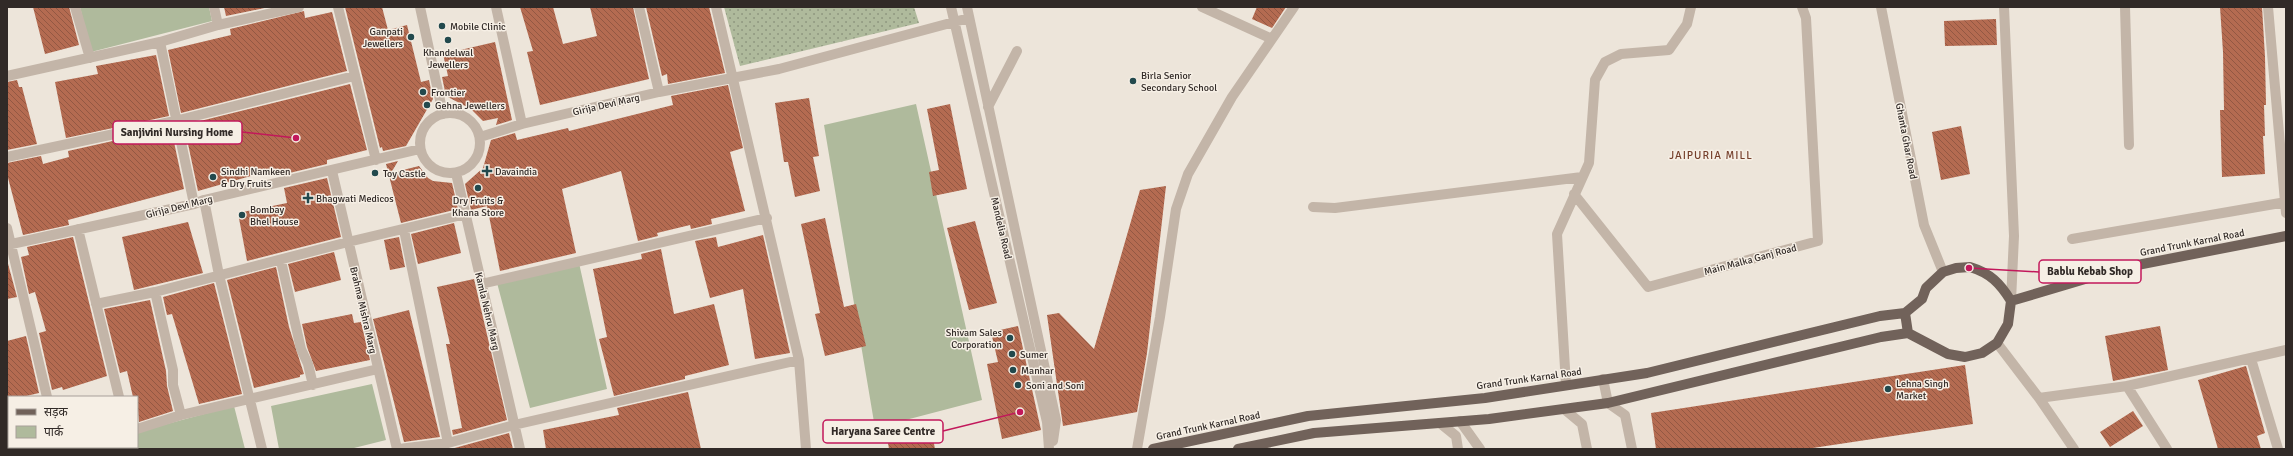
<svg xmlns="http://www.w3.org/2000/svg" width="2293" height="456" font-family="Signika,'Noto Sans Devanagari',sans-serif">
	<defs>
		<pattern id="grass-dots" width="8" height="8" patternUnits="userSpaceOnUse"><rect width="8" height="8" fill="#afba9c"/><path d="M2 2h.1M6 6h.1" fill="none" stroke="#8f977f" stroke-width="1.8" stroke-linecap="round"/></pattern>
		<pattern id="building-back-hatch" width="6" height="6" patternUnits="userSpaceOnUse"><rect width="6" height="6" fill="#b46b51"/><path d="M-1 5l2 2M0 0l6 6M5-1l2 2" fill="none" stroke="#935843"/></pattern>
	</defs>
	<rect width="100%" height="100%" fill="#ede5da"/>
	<path fill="url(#grass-dots)" d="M724,7H914L919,23L740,66Z"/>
	<path fill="#afba9c" d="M80,7H209L212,21L91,52Z
		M916,104L982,400L875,428L824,125Z
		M579,263L607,389L530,408L496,279Z
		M372,384L386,440L350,449H279L271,406Z
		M234,406L245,449H137V432Z"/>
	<path fill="url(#building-back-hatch)" d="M33,7H69L79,45L45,54Z
		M224,7H269L226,16Z
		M345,7H382L388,30L407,25L421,82L429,80L433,99L406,146L383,151L382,147L380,148Z
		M520,7H553L563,44L597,36L590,7H633L649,79L540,105L527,52L533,51Z
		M646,7H709L725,73L668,84L667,74L662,76Z
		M1257,7H1286L1272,28L1252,19Z
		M2220,7H2262L2265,57L2266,105H2264L2265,136H2263L2265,174L2222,177L2220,110H2224L2223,52Z
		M304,11L305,18L332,12L347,71L181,113L168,50L231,35L230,29Z
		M1996,19L1997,45L1945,46L1944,21Z
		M495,42L512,120L496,125L498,118L483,121L471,109L446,96L442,77L448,76L443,54Z
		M156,55L169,116L66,138L55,82L98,74L96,66Z
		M17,80L19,87H22L37,144L7,150V82Z
		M350,84L367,150L327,160V164L281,175L280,171L265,174V172L198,191L184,125Z
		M728,85L743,148L730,152L745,211L711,219L712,224L691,229L690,225L657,233L658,236L638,241L621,171L562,189L576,253L500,271L487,206L471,210L465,184L483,168L491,140L515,133L517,140L568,128L569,131L673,105L671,96Z
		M809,98L819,156L813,157L820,191L795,197L788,162H784L775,103Z
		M950,104L967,189L933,196L929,172L939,170L927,109Z
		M1961,126L1970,174L1941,180L1932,132Z
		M171,128L184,189L68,220L69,225L23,235L7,174V163L41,156L43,164L69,157L68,151Z
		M398,161L391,173L419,166L428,178L433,181L452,183L458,209L401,223L386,164Z
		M327,178L341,237L247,261L238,213L287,203L284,188Z
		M1166,186L1147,353L1137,412L1063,426L1047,315L1059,313L1094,349L1140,190Z
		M825,218L844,307L856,304L866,346L825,356L815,314L820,313L801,224Z
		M975,221L997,303L969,310L947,228Z
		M188,222L203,273L134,290L122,237Z
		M454,223L461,253L418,264L411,234Z
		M763,235L790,353L755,359L743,289L710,298L695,241L716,237L718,247Z
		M73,237L107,376L63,390L62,387L52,390L39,333L46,331L35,292L29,294L21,257L29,255L27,247Z
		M399,237L405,267L390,270L384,240Z
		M661,249L674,314L714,304L729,365L685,376V379L614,396L599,339L607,337L593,269L642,259L641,254Z
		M334,252L341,280L295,292L288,264Z
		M7,260L17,297L7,299Z
		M276,267L289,327L304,374L300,375V377L254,388L227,280Z
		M474,279L507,420L453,435L452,430L462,428L446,344H450L437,287Z
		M214,283L242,394L199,404L172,314L167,315L163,297Z
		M150,300L166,371L167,386L173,411L139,422L137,397H133L127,371L120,373L104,309Z
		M409,310L440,437L404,442L373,319Z
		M352,314L354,323L361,322L370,360L316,371L307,347L302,324Z
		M1018,326L1041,430L1002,439L987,364L998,362L991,332Z
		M2160,326L2168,370L2113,381L2105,336Z
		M26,336L39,393L22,397H7V341Z
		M1965,365L1973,424L1806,449H1656L1651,413Z
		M2246,366L2265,433L2257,436L2261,449H2218L2198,380Z
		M688,392L701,449H546L543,430L619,415L617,408Z
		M2133,411L2143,426L2110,447L2100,432Z
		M509,433L513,449H451Z
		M932,433L935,449H889L888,443Z"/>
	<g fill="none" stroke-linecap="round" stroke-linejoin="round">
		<path stroke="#c3b5a8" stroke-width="10" d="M75,7L90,58
			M214,7L218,25
			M338,7L376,160
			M420,7L443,114
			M496,7L522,124
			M639,7L659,92
			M716,7L799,360L806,449
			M951,7L1047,422L1049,449
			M967,7L1056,420L1053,441
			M1202,7L1272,39
			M1881,7L1924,225L1943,272
			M2004,7L2014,236L2011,301
			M2125,7L2129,145
			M2268,7L2286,213
			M160,42L218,25L299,7
			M7,76L160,42L194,204
			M988,107L1017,51
			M420 143a30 30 0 1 1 60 0a30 30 0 1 1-60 0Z
			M480,137L522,124L659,92L779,69L969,18
			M7,157L175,121L354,76
			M332,171L397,449
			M456,173L520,449
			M1574,194L1648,287L1818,241L1806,18L1802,7
			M204,200L219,275L262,449
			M1313,207L1335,208L1582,177
			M7,228L47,397
			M78,229L119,397
			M404,230L448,443
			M2072,239L2286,202
			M7,245L194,204L204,200L420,149
			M281,261L301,349L308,364L313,385
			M481,284L767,218
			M155,292L173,370V385L181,415
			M96,304L155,292L348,242L466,214
			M1997,343L2039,398L2074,449
			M2251,359L2278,449
			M1603,379L1608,403L1625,415L1632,449
			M1566,385L1557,234L1589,163L1595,80L1605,62L1621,54L1669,50L1687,24L1691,7
			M2039,398L2127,386
			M1564,409L1582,424L1587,449
			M1460,421L1480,449
			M1440,423L1456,436L1458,449
			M137,429L181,415L378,369
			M59,447L60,449
			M132,447V449
			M399,449L448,443L514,425L799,360
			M1137,449L1160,317L1176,209L1188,174L1232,97L1294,7
			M2167,449L2127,386L2286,350"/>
		<path stroke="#71625a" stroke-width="10" d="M1970,267C1990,273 2000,283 2011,301L2008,324L1997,343L1982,353L1965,357L1948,354L1908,333L1905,313L1922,299L1926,288L1943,272L1956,268Z
			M2011,301L2122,268L2286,236
			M1153,449L1308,416L1485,398L1647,373L1880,316L1905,313
			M1238,449L1314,433L1489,419L1608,403L1881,337L1908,333"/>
	</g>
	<g fill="#22494d" stroke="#f6efe5" stroke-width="1.5">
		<circle cx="442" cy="26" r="4"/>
		<circle cx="411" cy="37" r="4"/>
		<circle cx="448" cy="40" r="4"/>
		<circle cx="1133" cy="81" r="4"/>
		<circle cx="423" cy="92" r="4"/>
		<circle cx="427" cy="105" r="4"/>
		<path d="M485 165h4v4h4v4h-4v4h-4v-4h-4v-4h4z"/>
		<circle cx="375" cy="173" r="4"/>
		<circle cx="213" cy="177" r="4"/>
		<circle cx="478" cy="188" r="4"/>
		<path d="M306 192h4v4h4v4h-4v4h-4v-4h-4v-4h4z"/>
		<circle cx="242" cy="215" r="4"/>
		<circle cx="1010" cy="338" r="4"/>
		<circle cx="1012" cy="354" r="4"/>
		<circle cx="1013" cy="370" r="4"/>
		<circle cx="1018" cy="385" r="4"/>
		<circle cx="1888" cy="389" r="4"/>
	</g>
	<g text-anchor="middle" stroke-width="3" stroke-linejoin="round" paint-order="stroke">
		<g font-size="10" fill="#312a27" stroke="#f6efe5" text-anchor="start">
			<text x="450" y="30">Mobile Clinic</text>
			<text x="403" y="35" text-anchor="end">Ganpati<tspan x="403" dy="12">Jewellers</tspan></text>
			<text x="448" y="56" text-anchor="middle">Khandelwal<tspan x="448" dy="12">Jewellers</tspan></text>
			<text x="1141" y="79">Birla Senior<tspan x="1141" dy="12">Secondary School</tspan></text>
			<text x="431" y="96">Frontier</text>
			<text x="435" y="109">Gehna Jewellers</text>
			<text x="221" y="175">Sindhi Namkeen<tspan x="221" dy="12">&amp; Dry Fruits</tspan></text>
			<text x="495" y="175">Davaindia</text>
			<text x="383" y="177">Toy Castle</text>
			<text x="316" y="202">Bhagwati Medicos</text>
			<text x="478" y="204" text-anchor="middle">Dry Fruits &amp;<tspan x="478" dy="12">Khana Store</tspan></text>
			<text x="250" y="213">Bombay<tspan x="250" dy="12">Bhel House</tspan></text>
			<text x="1002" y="336" text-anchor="end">Shivam Sales<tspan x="1002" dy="12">Corporation</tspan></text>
			<text x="1020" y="358">Sumer</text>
			<text x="1021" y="374">Manhar</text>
			<text x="1896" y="387">Lehna Singh<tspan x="1896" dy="12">Market</tspan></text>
			<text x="1026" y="389">Soni and Soni</text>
		</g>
		<g font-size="10" fill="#312a27" stroke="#f6efe5">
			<text transform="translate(606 104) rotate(-13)" y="4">Girija Devi Marg</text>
			<text transform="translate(1907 141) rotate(79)" y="4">Ghanta Ghar Road</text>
			<text transform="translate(179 206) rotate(-14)" y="4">Girija Devi Marg</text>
			<text transform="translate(1002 228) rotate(77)" y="4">Mandelia Road</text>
			<text transform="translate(2192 242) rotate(-11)" y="4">Grand Trunk Karnal Road</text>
			<text transform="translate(1750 259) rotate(-15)" y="4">Main Malka Ganj Road</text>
			<text transform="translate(364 310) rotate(77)" y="4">Brahma Mishra Marg</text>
			<text transform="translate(488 311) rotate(77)" y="4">Kamla Nehru Marg</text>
			<text transform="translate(1529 378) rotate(-8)" y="4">Grand Trunk Karnal Road</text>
			<text transform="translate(1208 425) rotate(-12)" y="4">Grand Trunk Karnal Road</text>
		</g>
		<g font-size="11" letter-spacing="1" fill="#753f2b" stroke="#f6efe5">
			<text x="1711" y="159">JAIPURIA MILL</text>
		</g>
	</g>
	<path fill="none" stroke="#c2185b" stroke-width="1.5" d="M296 138L242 132M1969 268L2039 272M1020 412L943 431"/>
	<g fill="#c2185b" stroke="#f6efe5" stroke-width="1.5">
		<circle cx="296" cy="138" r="4"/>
		<circle cx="1969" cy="268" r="4"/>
		<circle cx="1020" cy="412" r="4"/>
	</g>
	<g fill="#f6efe5" stroke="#c2185b" stroke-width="1.5">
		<rect x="113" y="121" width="129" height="23" rx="4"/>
		<rect x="2039" y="260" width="102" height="23" rx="4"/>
		<rect x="823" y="420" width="120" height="23" rx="4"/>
	</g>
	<g font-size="11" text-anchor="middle" font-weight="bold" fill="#312a27">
		<text x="177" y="136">Sanjivini Nursing Home</text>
		<text x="2090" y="275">Bablu Kebab Shop</text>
		<text x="883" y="435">Haryana Saree Centre</text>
	</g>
	<rect width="2293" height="456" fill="none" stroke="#312a27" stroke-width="16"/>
	<rect x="8" y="396" width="130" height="52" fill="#f6efe5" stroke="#a7a099"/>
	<rect x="16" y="409" width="20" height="6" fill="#71625a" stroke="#a7a099"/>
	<text x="44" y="416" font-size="12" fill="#312a27">सड़क</text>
	<rect x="16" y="426" width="20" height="12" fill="#afba9c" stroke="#a7a099"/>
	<text x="44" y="436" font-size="12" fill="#312a27">पार्क</text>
</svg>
